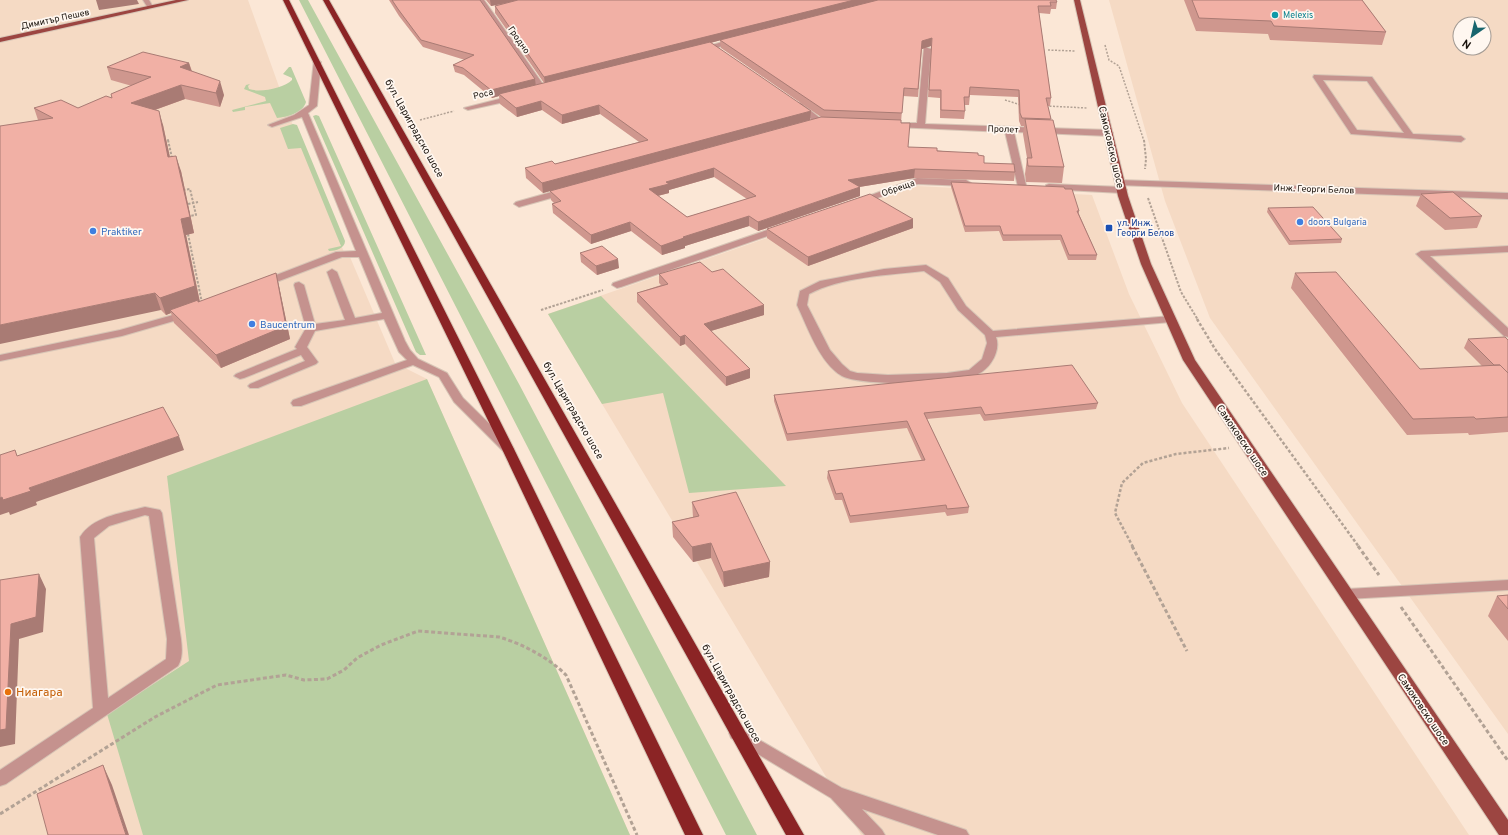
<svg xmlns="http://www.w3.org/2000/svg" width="1508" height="835" font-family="Overpass,sans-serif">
	<rect width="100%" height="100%" fill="#fbe7d6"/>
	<path fill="#f5dac4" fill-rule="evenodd" d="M0,0H248L292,123L346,257H350L395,363L427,379L630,835H0Z
		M1109,0H1508V734L1210,318L1165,201ZM1460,24H1484V48H1460Z
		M917,186L1092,195L1129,294L1182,403L1469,835H861L548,314Z"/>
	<path fill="#b9cfa2" d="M299,0H308L519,384L757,835H726Z
		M289,67H291L306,102C303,113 287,117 277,118L270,103L245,107V110L233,112L232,110L266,101L265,97L244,89L246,85L250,84L248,86L249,89C260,93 284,88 292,80V78L283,74Z
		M316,115L319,116L426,355H420L416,352L313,116Z
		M293,124L297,125L345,241C345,248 336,251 329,251L328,249L341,246L301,148L288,149L280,128Z
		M601,296L786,486L689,493L663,393L602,404L548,314Z
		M427,379L630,835H143L107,714L189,661L167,476Z"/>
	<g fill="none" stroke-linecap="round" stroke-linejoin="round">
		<g stroke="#d7c5b6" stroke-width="2">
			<path id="minor" d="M143,0H149L153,7L152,8H148Z
				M478,0H484L547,90L546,92H540Z
				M736,38H739V42L699,52L695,50Z
				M924,47L931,49L925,124L1109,130L1113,133L1109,136L1014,132L1026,185L1024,187H1018L1005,132L895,127L891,125L895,123H917Z
				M314,60L321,62L317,106L308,113L405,341L410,350L418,359L447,373L463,398L512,446L514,449L512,452H504L454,402L439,377L413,365L301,406H293L291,403L293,400L407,360L399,352L384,319L315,331L307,347L318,362L316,364L258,388H250L248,386L250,384L305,361L301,355L244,378L240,379L234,376L236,374L297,349L295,347L306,328L294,285L295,283L299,282L304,285L315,324L345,320L327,272L332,269L337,272L355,318L382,313L359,257H342L266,286H258L257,284L258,282L336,252L356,251L302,117L272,127L268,125L294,115L309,105Z
				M1314,75L1372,77L1413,134L1461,136L1465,139L1461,142L1351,134L1313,77ZM1323,80L1367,81L1404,133L1357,130Z
				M515,95L519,97L518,99L468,110L464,108Z
				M795,103H801L825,122L824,124H818L795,107Z
				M917,178L966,180L971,183L966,186L918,184L863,203H857L855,201Z
				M1119,180L1508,193V199L1116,185V181Z
				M1049,184L1122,187L1127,190L1122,193L1046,189V185Z
				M566,188L569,189V193L519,207L514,204L516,202Z
				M782,225L787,228L785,230L621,287L617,288L612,285L613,283Z
				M1508,246V252L1430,256L1508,328V337L1504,336L1416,254L1421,251Z
				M926,265L948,278L966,306L993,331L1171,316L1176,319L1171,322L996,337C1001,350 991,368 978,374C954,384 865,387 842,376C820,364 807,326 797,305L800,291L820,281L884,269ZM924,271L940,282L958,310L985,335L987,343L982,359L969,370L947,373L888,375L857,373L850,371L842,364L830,350L807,305L809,294C841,277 888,275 924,271Z
				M187,311L192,314L191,316L122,336L0,361V355L120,330Z
				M145,507L160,510L162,513L181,639C182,648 183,658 178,666L6,784L0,786V770L93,708L80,537C93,516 123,513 145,507ZM145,515L149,516L167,639L166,659L108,698L94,538L109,526Z
				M1508,580V590L1347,599L1342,598L1340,594L1342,590L1347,589Z
				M737,727L842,788L966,830L969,835H938L862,809L882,830L885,835H865L831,798L731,738L729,733L731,728Z"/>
		</g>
		<g stroke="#d7c5b6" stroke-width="2">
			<path id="major" d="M176,0H188L0,42V38Z
				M1074,0H1080L1128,196L1151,264L1195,360L1508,820V835H1499L1183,360L1141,264L1118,196Z"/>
		</g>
		<g stroke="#d7c5b6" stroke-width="2">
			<path id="highway" d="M283,0H289L514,449L703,835H685L502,449Z
				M323,0H329L804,835H786Z"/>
		</g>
		<path stroke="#b2a295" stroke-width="1.5" stroke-dasharray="2 1.5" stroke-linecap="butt" d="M1105,45L1109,60L1119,66L1144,141
			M1048,50L1075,51
			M1005,100L1021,105
			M1046,106L1087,108
			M420,120L454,111
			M168,139V141"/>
		<path stroke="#b2a295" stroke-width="2" stroke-dasharray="2.5 1.5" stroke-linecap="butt" d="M168,140L172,158
			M1144,140L1146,159L1145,169
			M183,190L190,189L196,215L189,216
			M1148,198L1181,292L1198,320
			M188,204L198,202
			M188,234L202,303
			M541,310L603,290"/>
		<path stroke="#b2a295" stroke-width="2.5" stroke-dasharray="3 2" stroke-linecap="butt" d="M1197,319L1215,349L1359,547
			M1133,547L1115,513L1122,483L1143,463L1176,454L1229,448"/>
		<path stroke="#b2a295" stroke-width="3" stroke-dasharray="4 2.5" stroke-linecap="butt" d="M1132,546L1187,651
			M1358,546L1379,575
			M1401,607L1508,761
			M0,814L155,717L217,685L286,675L304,680L327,679L344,670L357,658L381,645L418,631L499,637C523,644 549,658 566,675L637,835"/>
		<use href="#minor" fill="#c5928e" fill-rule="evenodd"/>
		<use href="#major" fill="#9c4541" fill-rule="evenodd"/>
		<use href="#highway" fill="#8b2425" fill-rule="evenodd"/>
	</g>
	<path fill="#cf978e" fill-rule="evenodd" d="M389,0H480L535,85L544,83L495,13V6L501,4L491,6L486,0H1056L1057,2L1056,9H1051L1050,14L1039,13L1051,98L1050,106H1048L1050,120L1064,167L1062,183L1026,182L1025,174L1027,158L1023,134L1024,126H1021L1019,121L1018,97L970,95L969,105H965V111L964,119L940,118V98L928,97L931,46L922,49L918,97L903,96L901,123L908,147L978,155L984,163L1015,172L1014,181L914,178L859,187H860V196L758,231L749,226L685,246V248L662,255L631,231L591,244L553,213L552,204L554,203L551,200L550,191L543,193L526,178L525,168L555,164L639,142L600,114L562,124L542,110L517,117L500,104L499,96L492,98L464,75L455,72L453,65L465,60L423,47L399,16ZM720,40L721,48L821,117L811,120L711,43ZM714,177L747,199L687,217L658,196L669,193V190Z
		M1184,0H1362L1386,32L1382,45L1270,40L1268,34L1196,31Z
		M189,63L192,71L224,95L220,107L185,99L155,110L163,125L170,157L181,171L194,233L186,235L200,302L276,273L279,286L290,339L221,368L174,323L171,313L166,315L161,310L38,120L34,108H78L112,98L132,86L111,80L107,67Z
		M951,182L1065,189L1079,211V214L1097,255L1096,260H1068L1060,240L1003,241L999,231L965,232L951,187Z
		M1421,194L1482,216L1477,228L1445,230L1416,206Z
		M1268,208L1342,239L1341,243L1289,245L1267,212Z
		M913,219V228L808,266L767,238V229Z
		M580,253L619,268L597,275L581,262Z
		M712,272L764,305V315L711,331L750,369V378L726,386L685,344L680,346L637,302V293L661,285L659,283V274Z
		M1295,273L1420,369L1482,366L1464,348L1468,339L1508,340V432L1469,435L1468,433L1407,435L1291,288Z
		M774,395L1098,403L1096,409L984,421L980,414L927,419L969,507L968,513L947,516L945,512L850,523L842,500H835L827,478L828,471L922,461L907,428L787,441L774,401Z
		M692,502L770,562L769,577L724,587L711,558L693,562L673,537L672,522L693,517Z
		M1508,595V641L1488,616L1497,596Z"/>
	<path fill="#a97b74" d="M96,0H137L139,4L99,10Z
		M490,0H522L491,6Z
		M854,0H882L545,84L544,77Z
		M932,38L931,46L922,49V41Z
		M189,63L193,76L180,67Z
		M535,79L536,87L499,94V96L492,98L491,90Z
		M220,81L224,95L220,107L216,93Z
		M181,85L185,99L135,117L131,103Z
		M541,101L542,110L517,117L516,108Z
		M599,105L600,114L562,124V115Z
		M159,111L163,125L173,172L168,157Z
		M811,111L810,120L543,193L542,183Z
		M176,156L181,171L194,233L186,235L200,303L170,310L171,313L166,315L160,298L181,219Z
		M714,168V177L669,190V193L649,198V189L666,182Z
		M915,169L914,178L847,189L848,180Z
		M860,187V196L758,231V222Z
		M749,216V226L685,246V248L662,255L661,246L683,237Z
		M913,219V228L808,266V257Z
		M630,222L631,231L591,244V235Z
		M618,259L619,268L597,275L596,266Z
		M276,273L279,286L290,339L221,368L216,355Z
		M155,293L161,310L0,344V325Z
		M764,305V315L704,333V324Z
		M685,335V344L680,346V337Z
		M750,369V378L726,386V377Z
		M179,436L184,450L36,502L37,505L10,515L9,512L0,515V498Z
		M711,543V558L693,562L692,547Z
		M770,562L769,577L724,587L723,572Z
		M39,574L46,589L43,632L19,639L15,744L0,747V730L11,624Z
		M103,765L112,785L129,835H126Z"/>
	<path fill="#f1b0a5" stroke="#a97b74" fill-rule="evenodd" d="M392,0H480L535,79L491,90L463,68L453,65L474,55L421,40L398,9Z
		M518,0H854L544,77L495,6Z
		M878,0H1056L1057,2H1050L1051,6H1038L1051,98H1046L1051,119L1022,118L1020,113L1019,90L970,87L969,97H964L965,111L941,110V90H929L932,38L922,41L918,89L904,88L902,113L824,110L720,40Z
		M1192,0H1362L1386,32L1274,26L1271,21L1199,18Z
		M710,42L811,111L542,183L525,168L552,161L555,164L648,140L599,105L562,115L541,101L516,108L499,94Z
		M143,52L189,63L180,67L220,81L216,93L181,85L131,103L159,111L168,157L176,156L190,217L181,219L195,286L160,298L155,293L0,325V126L53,118L34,108L61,100L78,108L106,96L112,98L111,94L151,77L107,67Z
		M821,117L901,120V123H910L908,147L937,148V151L978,153V155L984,156V163L1014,164L1015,172L915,169L848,180L860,187L758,222L749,216L683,237L684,238L661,246L630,222L591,235L552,204L561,201L550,191ZM714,168L756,196L687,217L649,189L669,184L666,182Z
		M1025,119L1053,120L1064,167L1028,166L1027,158H1032Z
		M951,182L1064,187L1065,189H1072L1079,211H1077L1097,255H1069L1061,235H1003L1000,226H965Z
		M1453,192L1482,216L1450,218L1421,194Z
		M870,194L913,219L808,257L767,229Z
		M1313,207L1342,239L1290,241L1268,208Z
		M602,246L618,259L596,266L580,253Z
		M700,262L712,272L723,269L764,305L704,324L750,369L726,377L685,335L680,337L637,293L668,284L659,274Z
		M1336,272L1420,369L1500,365L1508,373V417L1476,419L1474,417L1413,419L1295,273Z
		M276,273L286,326L216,355L170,310L198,300V302Z
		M1505,337L1508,340V373L1500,365H1494L1468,339Z
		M1072,365L1098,403L985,415L981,407L924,413L969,507L947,509L946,505L850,516L842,493L836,494L828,471L925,460L907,421L787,434L774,395Z
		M163,407L179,436L29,488L31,491L3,500L2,497L0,498V455L15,450L17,456Z
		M736,492L770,562L723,572L711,543L692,547L672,522L699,516L692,502Z
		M39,574L36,617L11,624L6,729L0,730V580Z
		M1508,595V609L1497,596Z
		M103,765L126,835H48L37,794Z"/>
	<circle fill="#0f9aa8" stroke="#fff7f0" stroke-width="1.5" cx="1275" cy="15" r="4"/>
	<g fill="#3f7fe0" stroke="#fff7f0" stroke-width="1.5">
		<circle cx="1300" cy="222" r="4"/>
		<circle cx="93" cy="231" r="4"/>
		<circle cx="252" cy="324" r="4"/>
	</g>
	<rect fill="#1a4fb4" stroke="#fff7f0" stroke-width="1.5" x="1105" y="224" width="8" height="8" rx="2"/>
	<circle fill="#e8710a" stroke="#fff7f0" stroke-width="1.5" cx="8" cy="692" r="4"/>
	<g text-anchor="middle" stroke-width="3.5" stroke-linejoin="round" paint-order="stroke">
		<g font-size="9" fill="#0d838f" stroke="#fff7f0" text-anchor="start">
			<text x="1283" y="18">Мelexis</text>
		</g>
		<g font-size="9" fill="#18110b" stroke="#fff7f0">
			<text transform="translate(55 19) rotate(-12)" y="3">Димитър Пешев</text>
			<text transform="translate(519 40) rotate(55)" y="3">Гродно</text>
			<text transform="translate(483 94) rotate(-14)" y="3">Роса</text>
			<text transform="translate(1003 129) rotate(2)" y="3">Пролет</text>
			<text transform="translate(898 188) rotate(-19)" y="3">Обреща</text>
			<text transform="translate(1314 189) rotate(2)" y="3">Инж. Георги Белов</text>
		</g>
		<g font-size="9" fill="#366cbe" stroke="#fff7f0" text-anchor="start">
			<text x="1308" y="225">doors Bulgaria</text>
		</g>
		<g font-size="9" fill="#164399" stroke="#fff7f0" text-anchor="start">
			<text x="1117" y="226">ул. Инж.<tspan x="1117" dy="10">Георги Белов</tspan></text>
		</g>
		<g font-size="10" fill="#18110b" stroke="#fff7f0">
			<text transform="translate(415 128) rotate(61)" y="4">бул. Цариградско шосе</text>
			<text transform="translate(1112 147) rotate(77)" y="4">Самоковско шосе</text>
			<text transform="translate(574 410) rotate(60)" y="4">бул. Цариградско шосе</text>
			<text transform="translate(1243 440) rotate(56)" y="4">Самоковско шосе</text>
			<text transform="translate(732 693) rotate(61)" y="4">бул. Цариградско шосе</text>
			<text transform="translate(1424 709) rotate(56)" y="4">Самоковско шосе</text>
		</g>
		<g font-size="10" fill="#366cbe" stroke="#fff7f0" text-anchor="start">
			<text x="101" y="235">Praktiker</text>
			<text x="260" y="328">Baucentrum</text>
		</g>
		<g font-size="12" fill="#c56008" stroke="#fff7f0" text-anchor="start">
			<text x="16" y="696">Ниагара</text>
		</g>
	</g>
	<g transform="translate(1472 36) rotate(214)"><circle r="19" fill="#fff7f0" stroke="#a39b94"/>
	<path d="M0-3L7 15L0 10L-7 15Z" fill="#18656d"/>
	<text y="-6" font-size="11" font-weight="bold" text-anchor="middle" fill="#18110b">N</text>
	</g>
</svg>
